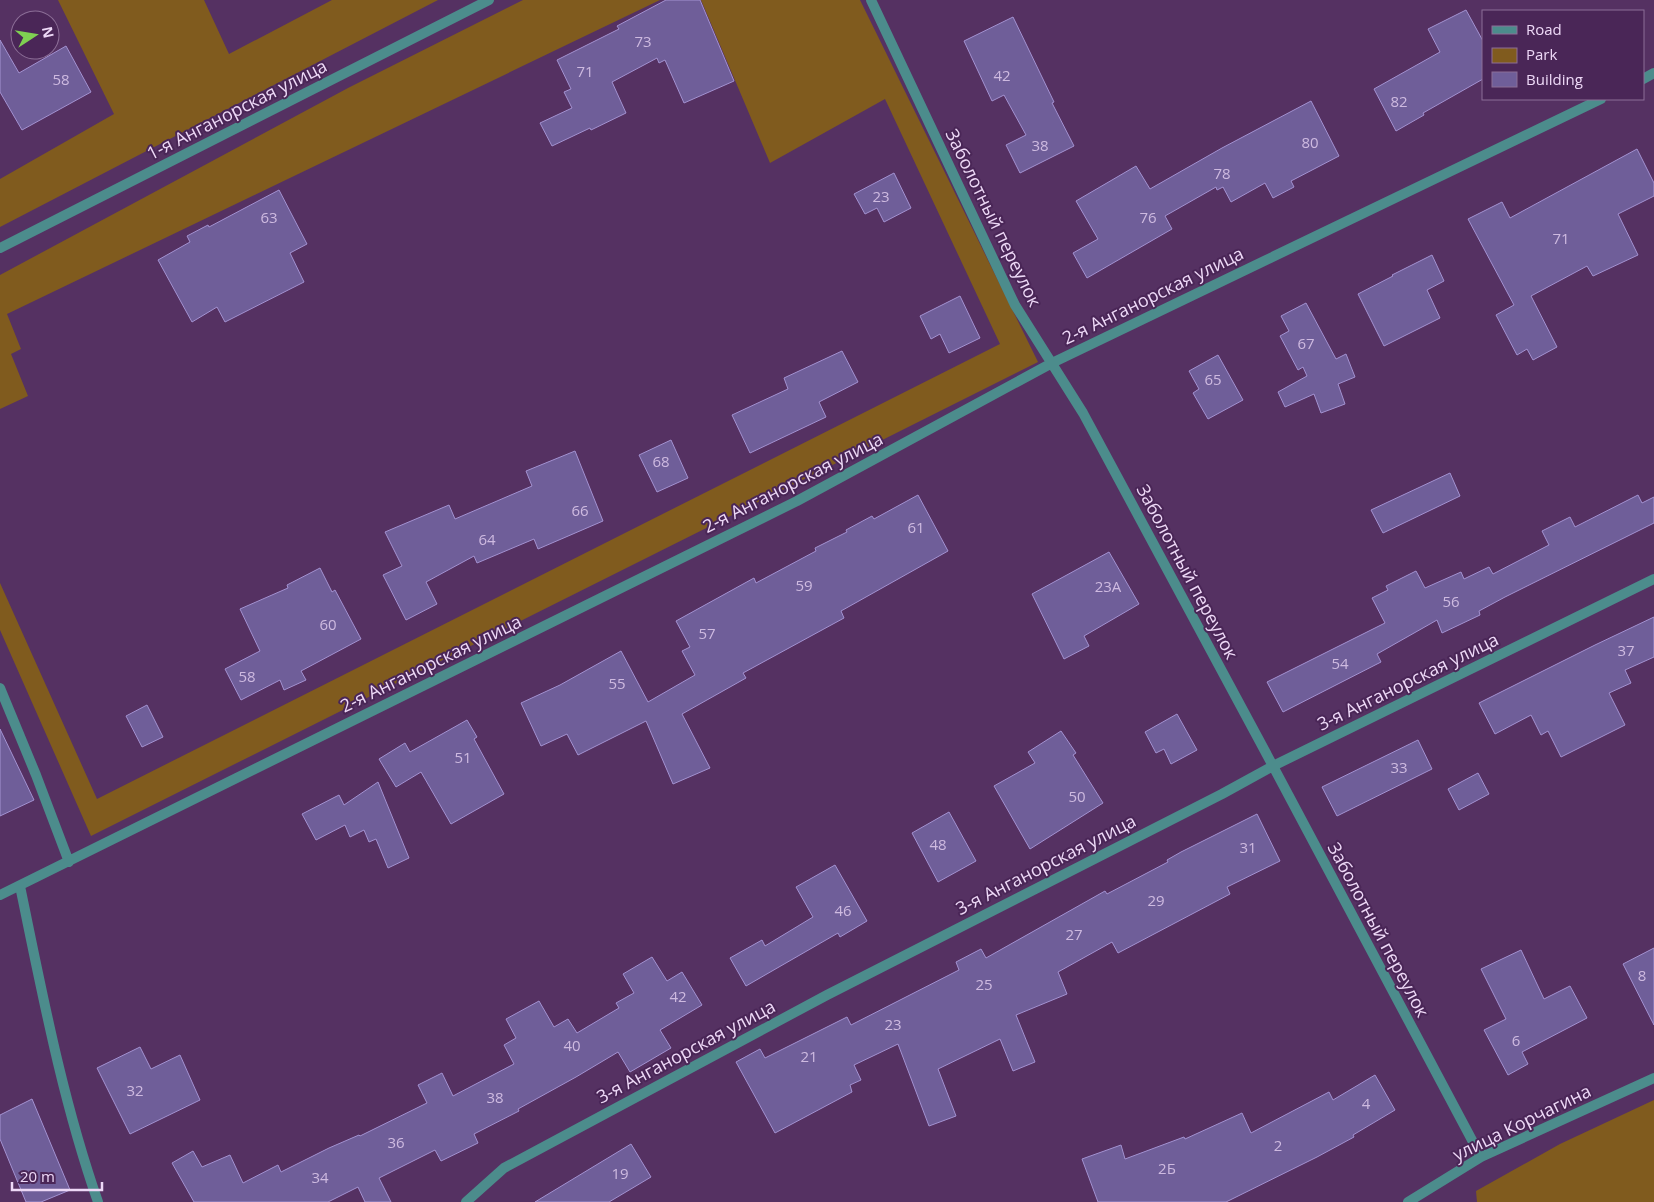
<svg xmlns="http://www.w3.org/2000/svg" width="1654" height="1202" font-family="'Open Sans',sans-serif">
	<rect width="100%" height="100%" fill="#553162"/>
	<path fill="#805b1e" d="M58,0H204L229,54L332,0H438L0,227V179L114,114Z
		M523,0H660L7,314L21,349L11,354L28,396L0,409V275L348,88Z
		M701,0H860L1038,362L91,836L0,630V583L97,799L1000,344L885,99L770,163Z
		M1654,1100V1202H1477L1476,1191L1560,1144Z"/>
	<path fill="#6f5e99" stroke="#a392d1" d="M666,0H700L734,81L684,103L665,60L659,63L657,58L612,82L626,113L591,130L590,128L552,146L540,123L572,108L564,92L571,89L557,60L619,29L617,26Z
		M1466,10L1483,41V79L1423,113L1424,115L1396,131L1374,89L1440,52L1428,29Z
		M1013,17L1054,102L1052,103L1074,146L1020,173L1006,145L1026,135L1004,95L992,101L964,41Z
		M0,40L19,73L66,46L91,92L22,130L0,92Z
		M1311,101L1339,156L1291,181L1294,187L1273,198L1265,183L1231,202L1223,187L1217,190L1216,187L1165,216L1172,229L1087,278L1073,253L1098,239L1076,201L1136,166L1150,189L1222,148Z
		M1637,149L1654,183V196L1618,214L1638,255L1593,276L1587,266L1531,296L1557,347L1533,360L1527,349L1517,355L1496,315L1514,305L1468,219L1502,202L1510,218Z
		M894,173L911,208L884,222L877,208L865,214L854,194Z
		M279,190L307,244L290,253L304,282L225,322L217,307L192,322L158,260L190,242L187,236L208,225L209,227Z
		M1432,255L1444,281L1427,290L1440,318L1384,346L1358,294L1393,276L1392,275Z
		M960,296L980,338L949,353L940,334L931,339L920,316Z
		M1306,303L1336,359L1346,354L1355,377L1338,384L1345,404L1321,413L1314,394L1285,407L1278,392L1307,376L1303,367L1298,370L1280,336L1289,331L1281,316Z
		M842,351L858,382L819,402L826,417L750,453L732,415L788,389L784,378Z
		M1218,355L1243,400L1208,419L1193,393L1199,389L1189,371Z
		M671,440L688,478L657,492L639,455Z
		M575,451L603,521L538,549L534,539L477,563L474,556L426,582L437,604L406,620L383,575L402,566L385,532L449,505L455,519L532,486L526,471Z
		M1450,473L1460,496L1383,533L1371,510Z
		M918,495L948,551L841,611L844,618L743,673L746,678L682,714L710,768L673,784L646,721L578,755L567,734L541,746L521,703L560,685L621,651L648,702L695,675L682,651L690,647L676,621L754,578L756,583L816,551L815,548L847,532L846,530L872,516L874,519Z
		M1638,495L1642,503L1654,497V523L1505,597L1479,611L1480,615L1442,633L1437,620L1377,654L1381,662L1283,712L1267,682L1385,623L1372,598L1388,590L1386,586L1416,571L1425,588L1461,572L1464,579L1489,567L1493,574L1549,545L1542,531L1570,517L1575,527Z
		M1109,552L1139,604L1084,636L1089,646L1064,659L1032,594Z
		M320,568L332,592L335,590L361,639L301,671L306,680L284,690L280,680L241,700L225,669L260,651L240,609L288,588L287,585Z
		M1654,617V657L1625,670L1631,683L1609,693L1625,725L1561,757L1548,731L1541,735L1531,715L1495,734L1479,703L1595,645Z
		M147,705L163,737L142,747L126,716Z
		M1177,714L1197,750L1171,764L1164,749L1156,753L1145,732Z
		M467,720L477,737L474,739L504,794L451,824L421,772L396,787L379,759L405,743L410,752Z
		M0,729L34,800L0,816Z
		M1061,731L1076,753L1073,755L1103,803L1030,849L994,786L1035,763L1028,752Z
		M1418,740L1432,769L1337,816L1322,787Z
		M1478,773L1489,794L1459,810L1448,789Z
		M378,782L409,858L388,868L376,839L369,842L364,830L350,837L345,825L316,840L302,814L339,795L344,805Z
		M949,812L976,861L938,882L912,833Z
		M1257,814L1280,861L1227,887L1230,894L1118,953L1112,942L1058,972L1067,994L1016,1015L1035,1062L1013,1071L1000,1039L938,1069L956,1116L929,1126L898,1044L854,1065L861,1080L850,1085L852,1092L775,1133L736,1062L760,1049L765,1058L847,1017L851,1025L959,970L956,962L981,949L986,958L1105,891L1107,894L1168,862L1167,860L1181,852Z
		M835,865L867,921L840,937L838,933L746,986L730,958L762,940L765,946L813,917L796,887Z
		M1654,948V1025L1623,964Z
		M1521,950L1544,999L1570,986L1587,1018L1522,1052L1528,1064L1508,1075L1484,1030L1506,1019L1481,969Z
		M652,957L667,981L682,972L702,1005L660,1030L671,1048L630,1072L618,1052L576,1077L518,1109L519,1111L474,1134L478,1143L441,1161L435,1150L379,1178L391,1202H365L358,1187L328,1202H194L172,1163L193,1151L202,1167L230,1155L243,1183L278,1165L281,1172L329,1148L359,1135L360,1136L427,1103L418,1085L442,1073L453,1096L514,1064L504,1045L516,1038L506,1019L539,1001L554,1027L568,1019L577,1033L619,1008L616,1003L634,993L623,974Z
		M140,1047L151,1069L180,1055L200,1100L130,1134L97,1068Z
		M1375,1075L1395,1110L1353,1135L1354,1137L1317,1157L1226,1202H1098L1082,1159L1121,1145L1125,1159L1184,1137L1185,1139L1242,1113L1251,1133L1329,1092L1333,1100Z
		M32,1099L70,1190L41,1202H26L0,1139V1115Z
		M631,1144L651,1177L609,1202H535Z"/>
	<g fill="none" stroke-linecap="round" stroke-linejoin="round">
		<path stroke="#4c8c8c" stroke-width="10" d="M871,0L1015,305L1083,413L1273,766L1481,1157
			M1643,79L1654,73
			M0,248L489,0
			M0,688L36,775L69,862
			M20,886C42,992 62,1099 98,1202
			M0,895L797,501L1052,363L1601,99
			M466,1202L504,1168L827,995L1222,794L1273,766L1654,579
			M1408,1202L1481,1157L1654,1078"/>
	</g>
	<g text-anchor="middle" stroke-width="4" stroke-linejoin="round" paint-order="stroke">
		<g font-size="15" fill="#cebae0">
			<text x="643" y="47">73</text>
			<text x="585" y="77">71</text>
			<text x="1002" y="81">42</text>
			<text x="61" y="85">58</text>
			<text x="1399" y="107">82</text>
			<text x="1310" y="148">80</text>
			<text x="1040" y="151">38</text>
			<text x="1222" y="179">78</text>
			<text x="881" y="202">23</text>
			<text x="269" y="223">63</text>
			<text x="1148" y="223">76</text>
			<text x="1561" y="244">71</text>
			<text x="1306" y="349">67</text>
			<text x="1213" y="385">65</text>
			<text x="661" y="467">68</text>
			<text x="580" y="516">66</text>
			<text x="916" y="533">61</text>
			<text x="487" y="545">64</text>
			<text x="804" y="591">59</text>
			<text x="1108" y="592">23А</text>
			<text x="1451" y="607">56</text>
			<text x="328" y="630">60</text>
			<text x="707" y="639">57</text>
			<text x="1626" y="656">37</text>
			<text x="1340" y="669">54</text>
			<text x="247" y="682">58</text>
			<text x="617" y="689">55</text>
			<text x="463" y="763">51</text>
			<text x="1399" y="773">33</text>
			<text x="1077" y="802">50</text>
			<text x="938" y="850">48</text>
			<text x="1248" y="853">31</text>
			<text x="1156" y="906">29</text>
			<text x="843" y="916">46</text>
			<text x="1074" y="940">27</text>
			<text x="1642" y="981">8</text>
			<text x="984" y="990">25</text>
			<text x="678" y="1002">42</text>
			<text x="893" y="1030">23</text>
			<text x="1516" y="1046">6</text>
			<text x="572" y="1051">40</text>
			<text x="809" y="1062">21</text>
			<text x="135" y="1096">32</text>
			<text x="495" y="1103">38</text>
			<text x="1366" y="1109">4</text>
			<text x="396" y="1148">36</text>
			<text x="1278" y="1151">2</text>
			<text x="1167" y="1174">2Б</text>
			<text x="620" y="1179">19</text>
			<text x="320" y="1183">34</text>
		</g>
		<g font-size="18" fill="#eed9f7" stroke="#4a2657">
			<text transform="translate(237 110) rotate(-27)" y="6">1-я Анганорская улица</text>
			<text transform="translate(993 218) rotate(64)" y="6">Заболотный переулок</text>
			<text transform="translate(1153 296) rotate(-26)" y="6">2-я Анганорская улица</text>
			<text transform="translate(793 483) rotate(-27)" y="6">2-я Анганорская улица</text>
			<text transform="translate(1187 572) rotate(62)" y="6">Заболотный переулок</text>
			<text transform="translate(431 664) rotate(-26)" y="6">2-я Анганорская улица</text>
			<text transform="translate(1408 682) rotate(-26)" y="6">3-я Анганорская улица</text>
			<text transform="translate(1046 865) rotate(-27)" y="6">3-я Анганорская улица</text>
			<text transform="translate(1378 930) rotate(62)" y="6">Заболотный переулок</text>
			<text transform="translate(686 1052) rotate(-28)" y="6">3-я Анганорская улица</text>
			<text transform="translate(1522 1123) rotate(-26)" y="6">улица Корчагина</text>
		</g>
	</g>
	<rect x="1482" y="10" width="162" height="90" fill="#4a2657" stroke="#8c6e97"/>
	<rect x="1492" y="26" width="25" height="8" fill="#4c8c8c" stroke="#8c6e97"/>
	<text x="1526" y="35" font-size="15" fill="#eed9f7">Road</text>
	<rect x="1492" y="48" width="25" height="15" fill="#805b1e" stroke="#8c6e97"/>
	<text x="1526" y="60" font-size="15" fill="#eed9f7">Park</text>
	<rect x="1492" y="72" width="25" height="15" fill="#6f5e99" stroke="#8c6e97"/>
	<text x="1526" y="85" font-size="15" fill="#eed9f7">Building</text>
	<g transform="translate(35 35) rotate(78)"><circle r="24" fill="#4a2657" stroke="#8c6e97"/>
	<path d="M0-4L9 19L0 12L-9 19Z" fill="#7fd052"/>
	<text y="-8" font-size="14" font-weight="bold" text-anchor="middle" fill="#eed9f7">N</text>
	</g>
	<path d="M12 1182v8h90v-8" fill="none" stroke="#eed9f7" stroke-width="2.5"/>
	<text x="20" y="1182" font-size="15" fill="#eed9f7" stroke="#4a2657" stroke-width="4" paint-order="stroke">20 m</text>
</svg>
